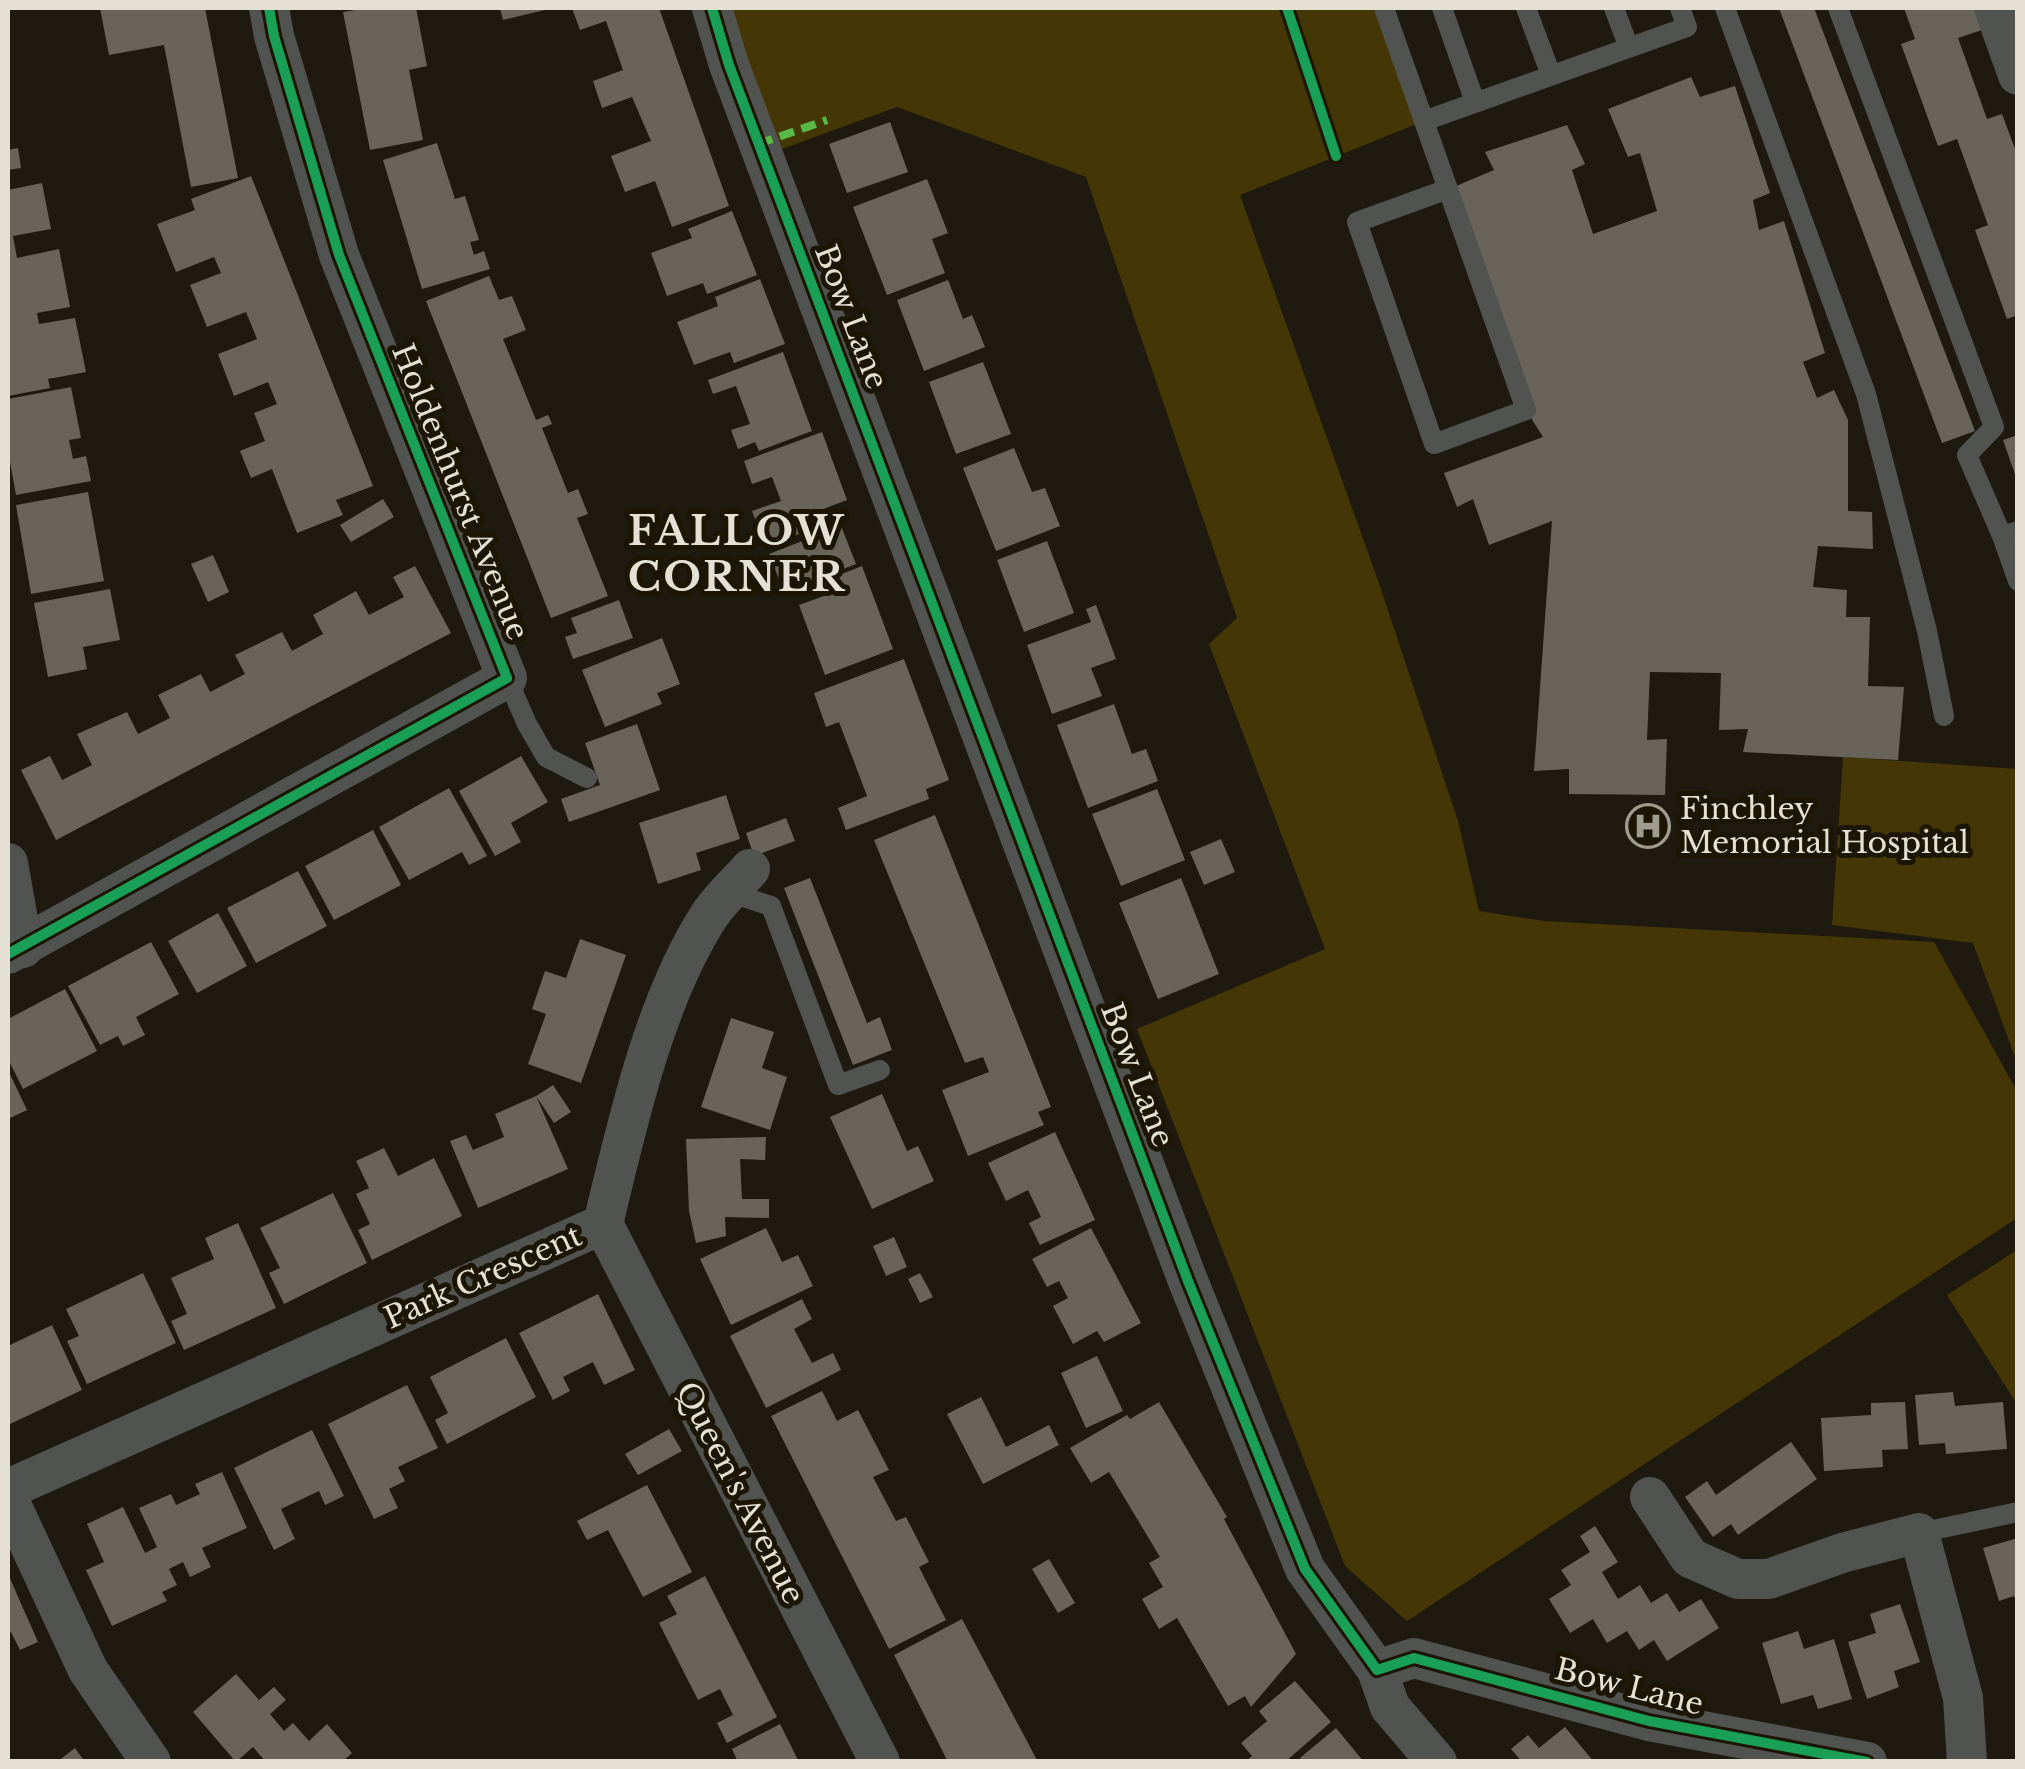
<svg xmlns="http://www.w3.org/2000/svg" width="2025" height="1769" font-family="'Libre Baskerville',serif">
	<rect width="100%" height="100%" fill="#1f1a0f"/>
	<path fill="#443705" d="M712,8H1385L1424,121L1240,195L1380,586L1458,821L1479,911L1544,921L1934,942L2017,1091V1218L1407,1621L1345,1566L1137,1029L1325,949L1209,644L1237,618L1086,177L897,107L763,156Z
		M1843,757L2017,769V1062L1973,943L1832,925Z
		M2017,1250V1249V1404L1947,1295Z"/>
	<path fill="#68645a" d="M100,8H205L238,178L191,187L164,45L109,55Z
		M367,8H416L427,66L409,70L423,140L370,150L343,12Z
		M500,8H548L549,9L503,20Z
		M572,8H659L729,206L672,227L655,181L625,192L611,156L651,141L632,97L602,108L593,81L623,70L606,21L580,30Z
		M1779,8H1814L1975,431L1942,443Z
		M1904,8H1974L1982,30L1958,38L1987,119L2002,114L2018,157V315L2007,319L1975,230L1988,225L1957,139L1938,146L1901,44L1915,39Z
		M1691,77L1700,97L1735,86L1770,193L1753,200L1759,230L1784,221L1825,353L1803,362L1817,398L1834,390L1848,420V511L1872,512L1873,549L1818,546L1813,587L1847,590L1846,617H1870L1868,686L1904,687L1898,760L1743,752L1748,729L1719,730L1721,673L1650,672L1647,740L1667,739L1665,795L1569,794V769L1534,771L1552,521L1489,545L1473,499L1457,507L1444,473L1543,437L1526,410L1456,186L1494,170L1485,152L1567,125L1585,164L1572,170L1593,234L1657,211L1640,153L1628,157L1608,109Z
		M890,122L908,172L847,193L829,144Z
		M437,143L455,199L465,196L479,240L470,242L474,255L484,251L490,269L422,289L383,160Z
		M18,148L21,168L8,170V150Z
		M251,176L373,486L336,500L343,515L297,533L272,469L251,478L240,451L265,441L254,413L277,404L268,382L234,396L218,354L257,339L246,312L207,327L190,285L221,273L214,257L176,272L157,224L195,210L191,199Z
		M927,179L948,233L932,239L945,273L887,295L853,207Z
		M42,183L51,229L13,236L17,258L59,249L70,307L37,313L39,324L75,318L86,372L48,379L50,388L8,396V190Z
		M732,211L757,275L707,294L703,283L667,296L651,253L692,238L688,229Z
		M489,276L499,300L512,296L526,330L503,339L536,420L548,415L552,424L542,428L568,493L578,489L588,514L577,518L608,596L551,618L426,301Z
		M760,279L785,344L734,363L730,352L694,365L677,322L718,306L715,297Z
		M948,280L963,319L972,315L985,347L924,371L897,300Z
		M783,352L812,431L759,451L755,442L738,449L731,430L750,424L736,386L713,394L708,380Z
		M983,362L1011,434L956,454L929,382Z
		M71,387L81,438L69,440L73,459L86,456L91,481L16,495L8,451V399Z
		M822,432L847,500L802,517L807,531L765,547L752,511L781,501L772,477L752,484L744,461Z
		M2018,435V480H2017L2003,440Z
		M1014,448L1032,492L1045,488L1060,526L996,551L963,468Z
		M88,492L104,581L31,594L16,505Z
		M383,499L394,517L351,542L340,525Z
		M841,526L856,564L784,592L769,554Z
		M1047,541L1074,613L1024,632L997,560Z
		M213,555L229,592L208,602L191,564Z
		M415,566L451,633L56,840L21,770L50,756L62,780L92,765L77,734L127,712L138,734L170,718L158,695L201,674L210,692L245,674L235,655L282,632L292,651L323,634L313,615L356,591L369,615L404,597L393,577Z
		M862,566L893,649L825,675L799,605L824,596L819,583Z
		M110,589L120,640L83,647L87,669L48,677L34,603Z
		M619,600L633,638L573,659L565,637L577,633L571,618Z
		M1096,605L1116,659L1091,668L1102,696L1052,714L1027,645L1091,622L1086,609Z
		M662,638L680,684L657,693L662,704L605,727L582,670Z
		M904,659L949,780L926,789L929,799L846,830L838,808L867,796L839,722L826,727L814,693Z
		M1114,704L1132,754L1146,749L1158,781L1088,808L1057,725Z
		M637,724L660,790L569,822L561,799L600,785L585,743Z
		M521,756L548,802L511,823L521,842L495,856L459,791Z
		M449,788L487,856L469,865L462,852L409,880L379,827Z
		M1157,789L1185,860L1121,886L1092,814Z
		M726,795L740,839L696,853L701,870L658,884L639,823Z
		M935,815L1051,1107L1038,1112L1044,1125L968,1156L942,1090L989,1072L983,1057L965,1063L874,840Z
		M786,818L795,841L754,856L746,833Z
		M373,830L401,885L334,920L305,866Z
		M1221,839L1235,872L1204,885L1190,852Z
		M298,871L327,926L256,963L227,908Z
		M810,878L867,1023L880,1017L892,1050L853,1065L784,888Z
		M1181,878L1219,974L1158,999L1119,903Z
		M218,913L247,966L197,993L168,941Z
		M580,939L626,955L581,1083L528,1064L546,1014L532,1009L545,971L566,978Z
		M151,942L179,994L136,1017L145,1035L123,1046L118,1036L100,1045L68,986Z
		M65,989L97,1051L23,1089L8,1059V1019Z
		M731,1018L774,1032L762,1068L787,1077L770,1130L701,1107Z
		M8,1070L27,1110L8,1119Z
		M553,1085L571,1112L554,1123L536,1096L568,1169L478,1208L450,1141L466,1135L473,1150L504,1137L495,1114L536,1096Z
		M882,1094L907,1151L918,1146L934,1181L872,1209L830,1117Z
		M1055,1132L1095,1220L1040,1245L1029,1223L1041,1217L1028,1190L1006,1201L988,1163Z
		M766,1137L765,1160L740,1159L742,1199H769V1218L725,1217L726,1236L696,1243L689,1211L686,1139Z
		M384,1148L398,1176L434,1158L462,1216L372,1260L358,1230L370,1224L356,1194L369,1188L356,1161Z
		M333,1193L367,1263L284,1304L269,1273L280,1268L260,1228Z
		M238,1223L276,1308L184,1350L171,1321L187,1314L171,1278L214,1259L205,1238Z
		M766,1228L782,1262L798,1255L813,1286L731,1325L700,1259Z
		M1091,1228L1141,1323L1104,1342L1097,1331L1073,1344L1053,1306L1068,1298L1059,1281L1047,1287L1032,1259Z
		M894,1237L907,1267L886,1276L873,1246Z
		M143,1273L176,1343L87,1384L67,1341L79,1336L66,1309Z
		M920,1273L933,1297L920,1303L908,1279Z
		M598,1294L635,1370L604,1385L593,1362L563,1377L570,1391L553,1400L519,1333Z
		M802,1299L812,1319L794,1329L812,1363L833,1353L841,1370L766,1408L730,1336Z
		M52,1325L82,1390L8,1425V1346Z
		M506,1338L536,1397L447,1444L435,1420L448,1413L430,1377Z
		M1097,1356L1123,1411L1086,1428L1061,1373Z
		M407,1385L438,1448L398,1467L405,1481L389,1489L398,1508L374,1519L328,1424Z
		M822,1391L837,1421L858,1410L889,1470L873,1477L896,1521L906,1517L929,1562L919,1567L946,1620L889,1649L771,1416Z
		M1953,1392L1955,1406L2003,1402L2007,1449L1946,1454L1945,1443L1919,1445L1915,1395Z
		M981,1397L1006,1447L1049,1425L1059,1445L983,1484L947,1414Z
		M1159,1402L1227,1517L1224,1519L1296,1654L1251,1707L1245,1696L1228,1706L1177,1618L1159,1629L1142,1599L1163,1587L1149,1563L1160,1557L1109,1472L1091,1483L1070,1448L1127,1415L1130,1419Z
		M1905,1402L1908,1449L1882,1450L1883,1467L1824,1471L1821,1418L1871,1415V1403Z
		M669,1429L682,1451L638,1475L625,1454Z
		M312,1430L344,1496L325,1505L319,1491L281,1509L295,1539L274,1550L234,1468Z
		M1791,1442L1817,1479L1738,1535L1731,1524L1713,1537L1685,1497L1707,1481L1716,1495Z
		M222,1472L247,1528L202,1548L211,1567L190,1577L183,1562L169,1569L177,1585L162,1592L167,1601L112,1626L86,1570L104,1562L87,1524L123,1507L145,1553L157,1547L139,1508L171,1494L176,1505L200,1494L195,1484Z
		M647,1485L692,1572L643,1597L608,1530L587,1540L577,1521Z
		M1595,1526L1618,1562L1602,1572L1618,1599L1640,1585L1651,1603L1667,1593L1679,1612L1701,1599L1719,1628L1667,1661L1654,1640L1639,1650L1627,1631L1607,1643L1593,1619L1570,1633L1549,1599L1571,1585L1561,1570L1590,1552L1580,1536Z
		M2018,1538V1605H2017L2014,1596L1999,1601L1983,1548Z
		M1049,1559L1075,1603L1058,1613L1032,1569Z
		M8,1574L38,1642L20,1650L11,1632L8,1633Z
		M705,1576L777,1717L727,1743L717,1723L733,1715L720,1689L698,1700L659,1623L677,1614L667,1596Z
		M1900,1604L1920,1662L1894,1671L1899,1687L1867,1699L1848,1642L1876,1633L1870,1614Z
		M962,1619L1038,1762H948L894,1655Z
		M1798,1631L1804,1649L1834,1639L1852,1699L1818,1709L1813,1695L1781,1704L1762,1643Z
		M236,1674L259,1700L274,1687L286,1700L270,1714L284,1731L293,1723L309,1741L327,1724L352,1753L342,1762H266L253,1747L236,1762L193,1712Z
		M1295,1681L1331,1722L1285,1762H1245L1252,1756L1241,1743L1267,1721L1259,1711Z
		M780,1724L799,1762H738L732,1749Z
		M1565,1727L1594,1762H1522L1511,1749L1528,1735L1539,1748Z
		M1336,1728L1364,1762H1303L1300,1758Z
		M75,1748L85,1762H57Z"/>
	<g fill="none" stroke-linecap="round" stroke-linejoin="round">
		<path stroke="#515351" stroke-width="20" d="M1384,8L1526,410L1434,444L1357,222L1448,189
			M1442,8L1475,102
			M1526,8L1551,75
			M1614,8L1629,48
			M1725,8L1866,394L1927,631L1944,716
			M1838,8L1994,427L1967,455L2002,536
			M1424,121L1687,27L1680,8
			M2018,531L2002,536L2018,581
			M507,678L527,724L546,757L587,778
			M729,892L771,906L838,1085L880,1070
			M1919,1533L2018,1512"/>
		<path stroke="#515351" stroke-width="40" d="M712,8L729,65L1188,1281L1305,1569L1377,1670L1414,1658L1649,1721L1867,1762
			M1994,8L2018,75
			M8,863L23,948
			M8,954L507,678L339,255L274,36L269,8
			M603,1224L880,1762
			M8,1489L603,1224C627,1125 654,1001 709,916C720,899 737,884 750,869
			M1650,1497L1690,1558L1738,1579H1769L1842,1553L1919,1533L1963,1698L1967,1762
			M8,1498L88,1670L151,1762
			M1377,1670L1390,1707L1437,1762"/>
		<path stroke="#58b947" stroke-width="8" stroke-dasharray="15 8" stroke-linecap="butt" d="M758,144L827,120"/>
		<g stroke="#1b1502" stroke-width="16">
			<path id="cycleway" d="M712,8L729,65L1188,1281L1305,1569L1377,1670L1414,1658L1649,1721L1867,1762
				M1287,8L1336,156
				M8,954L507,678L339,255L274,36L269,8"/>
		</g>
		<use href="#cycleway" stroke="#1a9f57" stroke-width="10"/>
	</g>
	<defs>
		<g id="hospital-ring" transform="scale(2.25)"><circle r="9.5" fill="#1b1502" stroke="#a09b8f" stroke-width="1.5"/><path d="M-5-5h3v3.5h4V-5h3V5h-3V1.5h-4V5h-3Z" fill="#a09b8f"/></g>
	</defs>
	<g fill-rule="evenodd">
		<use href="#hospital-ring" x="1648" y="826"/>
	</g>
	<g text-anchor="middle" stroke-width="10" stroke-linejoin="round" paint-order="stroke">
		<g font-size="30" fill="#e5e0d4" stroke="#1b1502">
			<text transform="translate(851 317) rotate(69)" y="10">Bow Lane</text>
			<text transform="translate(460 492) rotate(68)" y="10">Holdenhurst Avenue</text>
			<text transform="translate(1137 1075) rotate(69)" y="10">Bow Lane</text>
			<text transform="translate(483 1277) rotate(-24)" y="10">Park Crescent</text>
			<text transform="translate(740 1493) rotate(63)" y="10">Queen's Avenue</text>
			<text transform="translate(1629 1687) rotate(14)" y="10">Bow Lane</text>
		</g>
		<g font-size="30" fill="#e5e0d4" stroke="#1b1502" text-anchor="start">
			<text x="1680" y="819">Finchley<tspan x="1680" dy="34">Memorial Hospital</tspan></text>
		</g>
		<g font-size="40" font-weight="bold" letter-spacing="2.5" fill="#e5e0d4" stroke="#1b1502">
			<text x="737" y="545">FALLOW<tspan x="737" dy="46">CORNER</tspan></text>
		</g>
	</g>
	<rect width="2025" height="1769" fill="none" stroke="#e5e0d4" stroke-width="20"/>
</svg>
